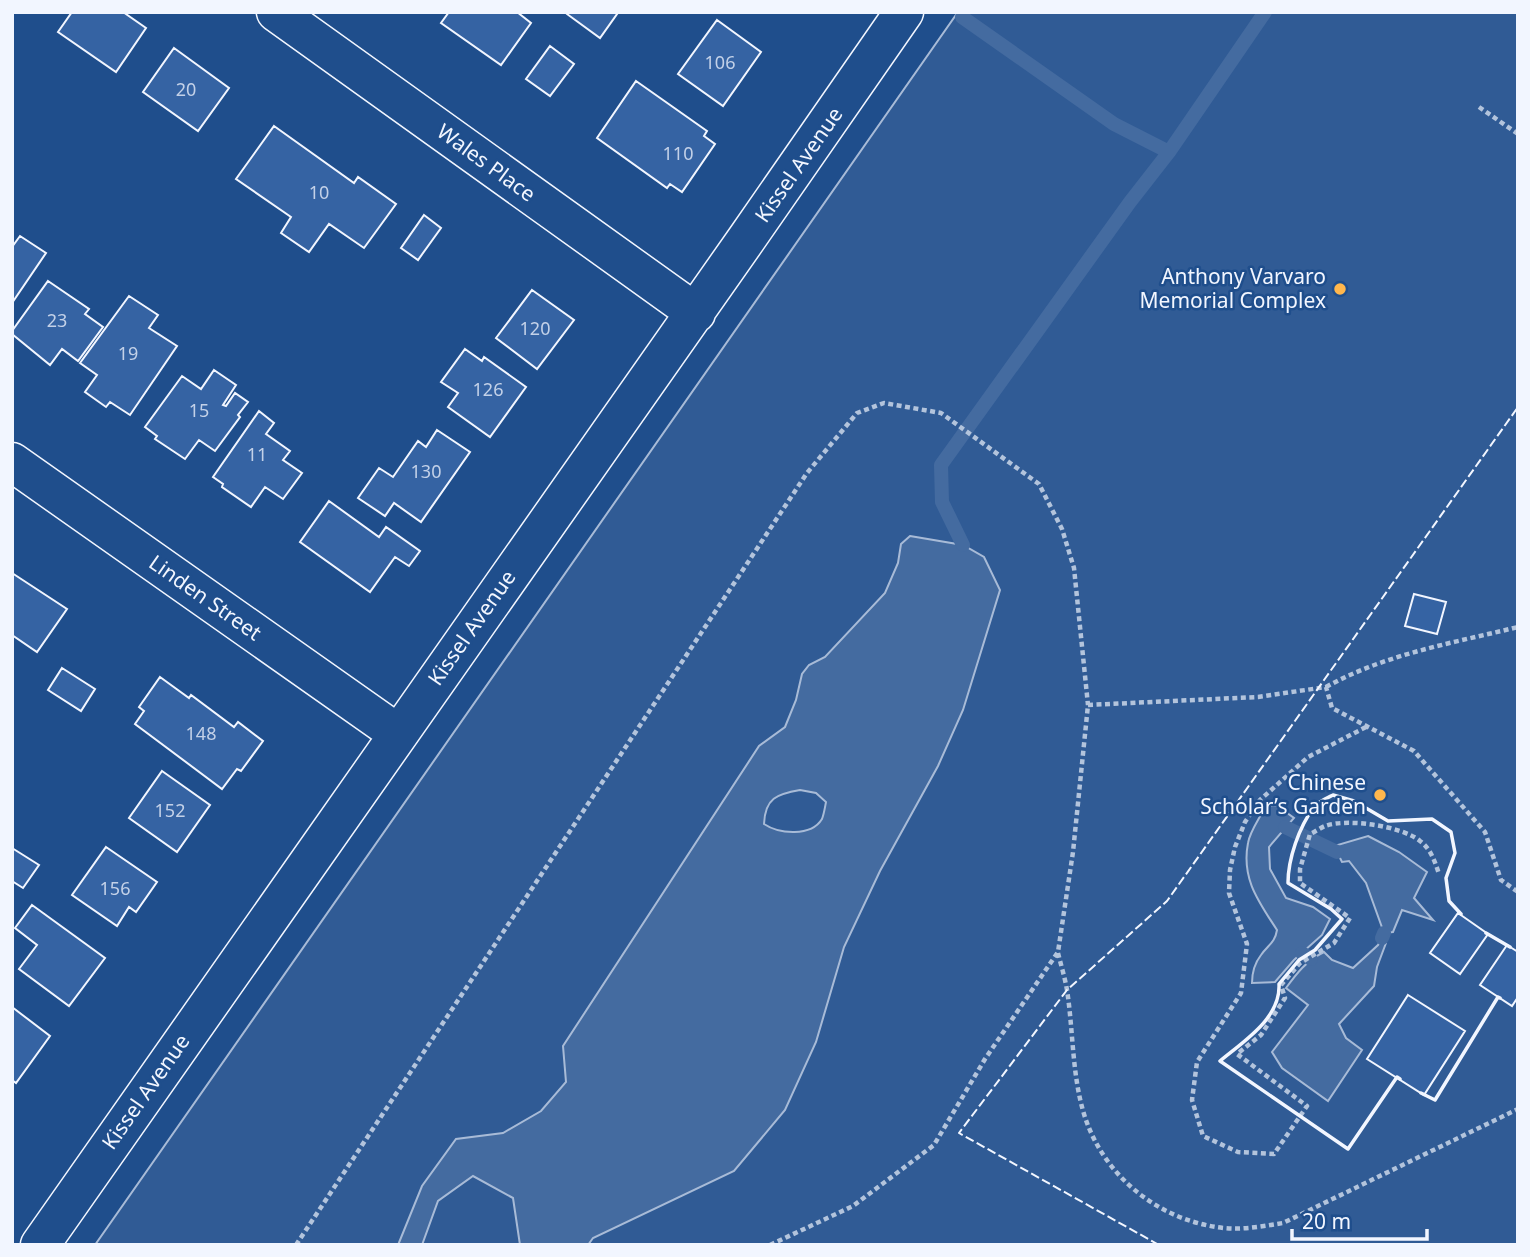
<svg xmlns="http://www.w3.org/2000/svg" width="1530" height="1257" font-family="'Noto Sans',sans-serif">
	<rect width="100%" height="100%" fill="#1f4e8c"/>
	<path fill="#305b95" stroke="#a8bbd7" stroke-width="2" d="M958,12H1518V1245H95Z"/>
	<path fill="#446ba0" stroke="#a8bbd7" stroke-width="2" fill-rule="evenodd" d="M910,536L963,545L984,557L1000,590L963,710L938,766L880,871L844,947L816,1042L785,1110L734,1171L593,1238L588,1245H520L513,1198L473,1176L438,1201L422,1245H398L422,1186L456,1139L503,1133L541,1111L566,1082L563,1046L759,746L785,727L796,700L802,674L809,665L825,657L885,593L898,563L901,544ZM800,790L816,793L826,802C825,807 824,814 822,819C811,837 779,834 764,824C765,798 777,794 800,790Z
		M1276,805L1294,818L1269,847L1270,869L1286,898L1313,907L1330,919L1322,935L1294,960L1275,982L1252,983C1252,973 1254,964 1261,955C1268,945 1275,943 1277,930C1259,902 1241,879 1248,843C1250,831 1260,818 1265,807Z
		M1368,836L1399,852L1427,872L1414,898L1433,920L1402,910L1393,932L1384,933L1366,883L1349,861L1342,862L1334,846Z
		M1382,938L1386,943L1377,967L1374,986L1339,1024L1346,1038L1362,1050L1328,1101L1282,1068L1272,1052L1308,1005L1286,988C1297,973 1306,961 1324,952L1332,960L1353,968L1378,945Z"/>
	<g fill="none" stroke-linecap="round" stroke-linejoin="round">
		<path stroke="#446ba0" stroke-width="14" d="M962,17L1114,124L1169,152
			M963,545L942,502L941,465L1130,202L1169,152L1265,12
			M1285,827L1337,852
			M1382,938L1384,933
			M1302,953L1311,959"/>
	</g>
	<path fill="#3563a3" stroke="#f2f6ff" stroke-width="2" d="M72,12H123L146,28L116,72L58,32Z
		M449,12H517L531,23L501,65L441,23Z
		M568,12H615L617,14L600,38L567,14Z
		M717,20L761,52L723,106L678,74Z
		M550,46L574,64L550,96L526,79Z
		M174,48L229,88L198,131L143,92Z
		M636,81L707,131L704,136L715,144L682,192L670,184L667,188L597,138Z
		M274,126L354,183L358,177L396,204L364,248L329,224L309,252L281,233L291,217L236,179Z
		M424,215L441,228L418,260L401,248Z
		M20,236L46,253L12,303V247Z
		M48,281L89,309L85,314L103,327L78,361L62,349L50,365L12,334V331Z
		M532,290L574,320L537,369L496,338Z
		M129,296L158,315L149,328L177,346L130,415L110,402L106,407L85,392L97,375L80,363Z
		M465,349L482,361L484,357L526,387L490,437L448,407L458,393L441,382Z
		M214,370L236,385L223,405L226,406L235,393L248,402L238,415L240,417L215,451L199,440L185,459L155,439L157,436L145,427L182,376L201,389Z
		M259,411L274,423L266,434L290,451L283,460L302,473L283,499L265,487L251,507L222,487L223,484L213,477Z
		M437,430L470,452L421,522L394,503L385,516L358,498L379,468L393,477L418,441L426,447Z
		M329,501L379,537L386,527L420,551L409,566L395,557L370,592L300,542Z
		M12,573L67,609L37,652L12,635Z
		M1414,594L1446,602L1437,634L1405,626Z
		M62,668L95,689L81,711L48,690Z
		M160,677L189,698L191,695L234,727L238,722L263,741L241,771L237,769L222,789L135,724L144,711L139,707Z
		M162,771L210,805L177,852L129,818Z
		M106,847L157,882L136,912L129,907L117,926L72,895Z
		M12,848L39,865L23,888L12,881Z
		M32,905L105,958L69,1006L19,969L37,945L15,928Z
		M1458,913L1488,934L1460,974L1430,953Z
		M1507,945L1518,952V997L1512,1006L1480,985Z
		M1408,995L1465,1031L1424,1095L1367,1059Z
		M12,1007L50,1036L16,1083L12,1080Z"/>
	<g fill="none" stroke-linecap="round" stroke-linejoin="round">
		<g stroke="#f2f6ff" stroke-width="41">
			<path id="minor" d="M276,12L696,313
				M12,462L397,733
				M40,1245C327,833 619,425 904,12"/>
		</g>
		<path stroke="#b3c4dc" stroke-width="4.5" stroke-dasharray="5 3.5" stroke-linecap="butt" d="M1479,107L1518,134
			M1326,687C1385,654 1453,643 1518,627
			M1366,727L1308,757L1260,800L1245,822L1235,847L1230,870L1229,893L1247,944L1241,993L1197,1062L1192,1100L1203,1136L1238,1152L1274,1154L1307,1106L1237,1054L1261,1035L1285,998L1281,985L1300,963L1334,943L1350,918L1300,883V869L1310,834C1315,832 1320,828 1325,826C1347,818 1402,826 1420,841C1431,849 1435,862 1439,874
			M1058,953C1061,965 1065,978 1067,990C1073,1029 1072,1069 1082,1107C1099,1173 1157,1221 1224,1228C1244,1230 1264,1226 1283,1223L1518,1109
			M296,1245L807,473L857,413L884,403L941,413L1039,484L1062,529L1074,568L1088,705
			M770,1245L853,1206L934,1145L985,1059L1058,952L1073,852L1088,705L1258,697L1326,687L1332,708L1414,751L1485,832L1501,880L1518,892"/>
		<use href="#minor" stroke="#1f4e8c" stroke-width="38"/>
		<path stroke="#f2f6ff" stroke-width="2" stroke-dasharray="9 3.5" stroke-linecap="butt" d="M1159,1245L959,1133L1067,990L1167,901L1518,407"/>
		<path stroke="#f2f6ff" stroke-width="3.5" d="M1486,933L1510,947
			M1400,1079L1397,1077L1348,1149L1220,1061C1244,1041 1281,1018 1279,984L1299,960L1315,950L1342,919L1331,909L1288,883C1288,859 1299,827 1314,807C1318,802 1327,798 1333,795L1354,801L1388,821L1432,819L1451,832L1455,853L1446,878L1449,901L1461,914
			M1421,1093L1435,1100L1498,997L1500,998"/>
	</g>
	<g fill="#ffb74d" stroke="#1f4e8c" stroke-width="2.5">
		<circle cx="1340" cy="289" r="7"/>
		<circle cx="1380" cy="795" r="7"/>
	</g>
	<g text-anchor="middle" stroke-width="5" stroke-linejoin="round" paint-order="stroke">
		<g font-size="18" fill="#c3d1e8">
			<text x="720" y="69">106</text>
			<text x="186" y="96">20</text>
			<text x="678" y="160">110</text>
			<text x="319" y="199">10</text>
			<text x="57" y="327">23</text>
			<text x="535" y="335">120</text>
			<text x="128" y="360">19</text>
			<text x="488" y="396">126</text>
			<text x="199" y="417">15</text>
			<text x="257" y="461">11</text>
			<text x="426" y="478">130</text>
			<text x="201" y="740">148</text>
			<text x="170" y="817">152</text>
			<text x="115" y="895">156</text>
		</g>
		<g font-size="21" fill="#f2f6ff" stroke="#1f4e8c">
			<text transform="translate(486 163) rotate(36)" y="7">Wales Place</text>
			<text transform="translate(799 165) rotate(-55)" y="7">Kissel Avenue</text>
			<text transform="translate(205 598) rotate(35)" y="7">Linden Street</text>
			<text transform="translate(472 628) rotate(-55)" y="7">Kissel Avenue</text>
			<text transform="translate(146 1092) rotate(-55)" y="7">Kissel Avenue</text>
		</g>
		<g font-size="21" fill="#f2f6ff" stroke="#1f4e8c" text-anchor="end">
			<text x="1326" y="284">Anthony Varvaro<tspan x="1326" dy="24">Memorial Complex</tspan></text>
			<text x="1366" y="790">Chinese<tspan x="1366" dy="24">Scholar’s Garden</tspan></text>
		</g>
	</g>
	<rect width="1530" height="1257" fill="none" stroke="#f2f6ff" stroke-width="28"/>
	<path d="M1292 1229v10h135v-10" fill="none" stroke="#f2f6ff" stroke-width="3.5"/>
	<text x="1302" y="1229" font-size="21" fill="#f2f6ff" stroke="#1f4e8c" stroke-width="5" paint-order="stroke">20 m</text>
</svg>
